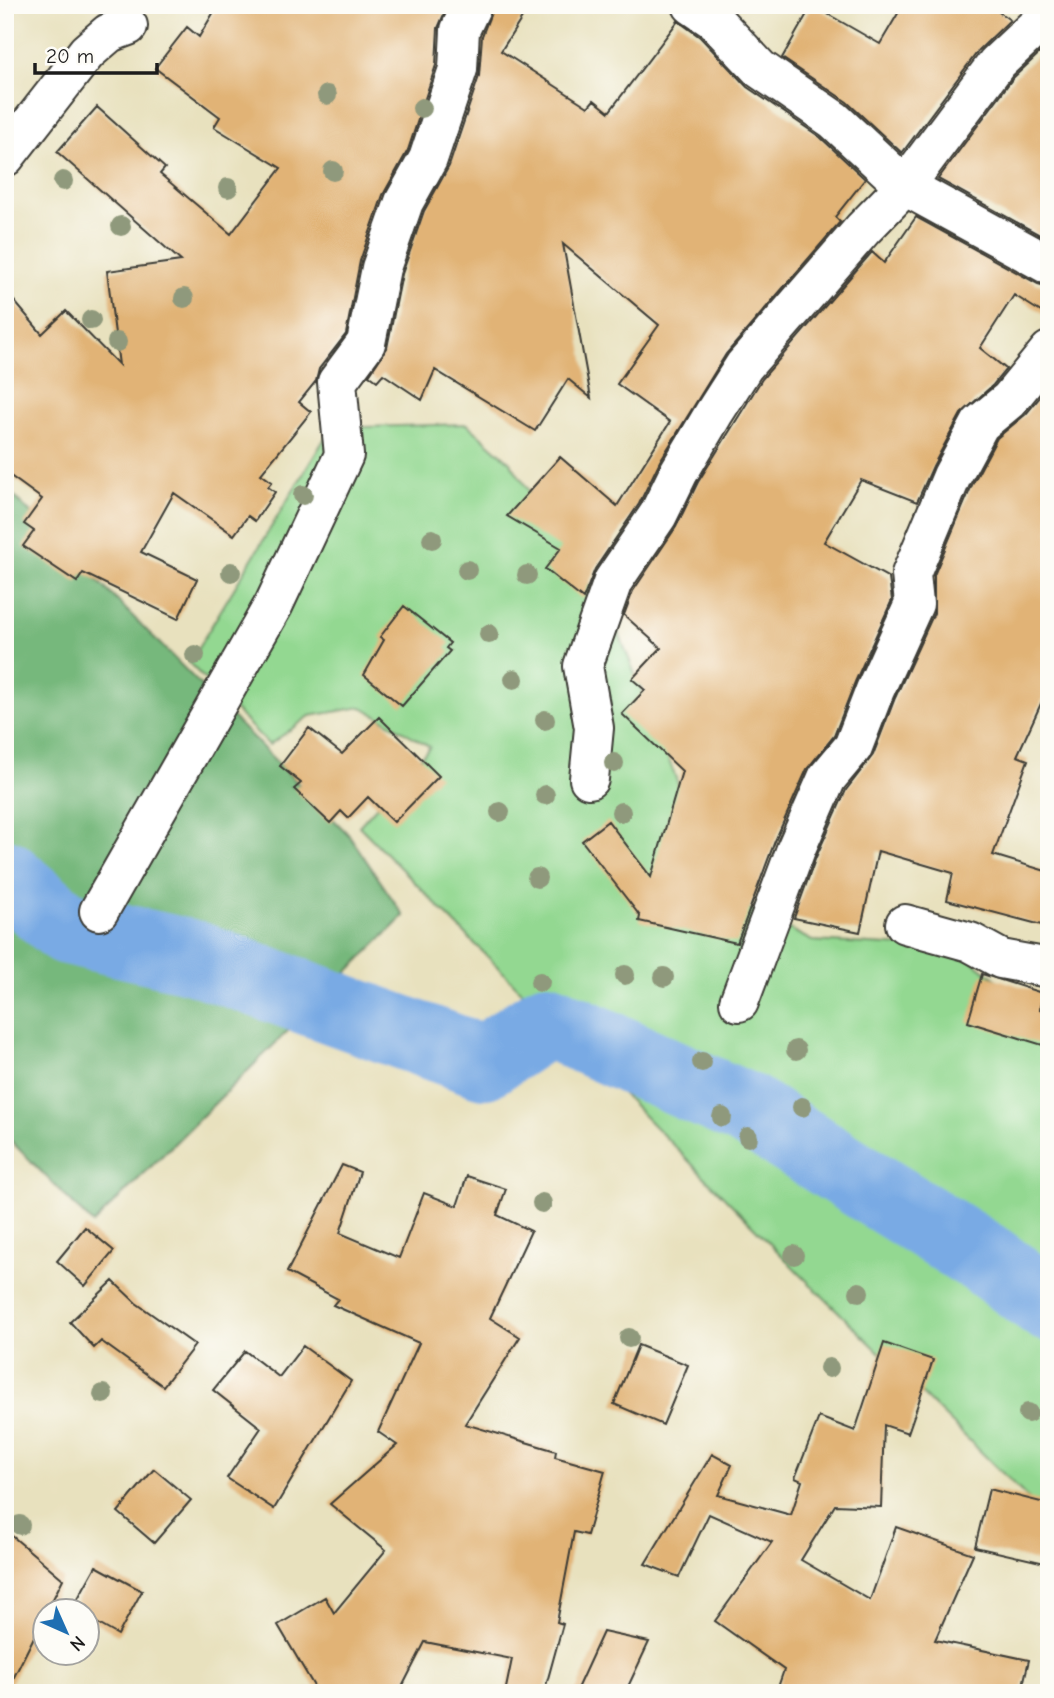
<svg xmlns="http://www.w3.org/2000/svg" width="1054" height="1698" font-family="'Comic Neue',sans-serif">
	<rect width="100%" height="100%" fill="#fdfcf7"/>
	<filter id="ink" filterUnits="userSpaceOnUse"><feTurbulence type="fractalNoise" baseFrequency=".0143" numOctaves="2"/><feDisplacementMap in="SourceGraphic" scale="14" xChannelSelector="R" yChannelSelector="G"/><feConvolveMatrix kernelMatrix="1 2 1 2 8 2 1 2 1" color-interpolation-filters="sRGB"/></filter>
	<filter id="wash" filterUnits="userSpaceOnUse"><feTurbulence type="fractalNoise" baseFrequency=".00686" numOctaves="4" result="noise"/><feDisplacementMap in="SourceGraphic" scale="28" xChannelSelector="R" yChannelSelector="G"/><feGaussianBlur stdDeviation="1.57" result="paint"/><feColorMatrix in="noise" values="0 0 0 0 0 0 0 0 0 0 0 0 0 0 0 0 0 1.4 0 .05"/><feComposite in="paint" operator="in"/></filter>
	<g filter="url(#wash)">
		<rect width="100%" height="100%" fill="#e8e1be"/>
		<path fill="#93d891" stroke="#587a56" stroke-width="2" d="M467,424L510,462L614,621L679,786L693,879L812,941L927,947L971,960L1049,1019V1519L799,1273L359,826L430,747L362,707L310,716L269,745L189,663L331,428Z"/>
		<path fill="#76b87b" stroke="#496a4c" stroke-width="2" d="M5,487L349,835L404,916L93,1224L5,1135Z"/>
		<g fill="none" stroke-linecap="round" stroke-linejoin="round">
			<path stroke="#79aae4" stroke-width="74" d="M5,876L67,928L194,957L484,1062L547,1020L747,1110L987,1260L1049,1305"/>
		</g>
		<g id="blocks">
			<path fill="#e1b376" d="M218,5H448L438,28L436,65L408,150L383,195L360,261L346,334L319,369L316,381L299,402L311,412L261,474L272,482L268,487L275,492L255,521L248,516L234,535L174,493L141,552L197,579L178,619L83,573L77,582L23,546L34,531L24,524L42,499L5,472V290L42,334L66,311L119,365L107,271L181,261L57,152L97,107L165,168L160,174L231,234L281,168L214,127L220,117L155,68L187,27L199,37Z
				M494,5H502L522,18L501,51L588,107L594,100L609,112L678,21L700,37L747,87L820,137L865,179L835,217L840,222L726,354L660,461L639,504L595,569L583,599L545,569L561,548L507,516L560,457L617,506L670,422L617,384L659,325L563,244L591,398L568,379L535,431L435,370L422,400L383,374L377,381L369,375L387,348L402,274L424,211L449,166L479,76L482,36Z
				M812,5L880,44L903,5H989L1010,20L979,50L902,153L847,102L782,58Z
				M1046,47L1049,50V240L938,179L1013,78Z
				M916,217L1038,284L1049,287V317L1014,295L980,348L1006,369L993,385L961,414L933,466L917,502L861,480L824,542L889,578L892,600L855,682L834,736L807,769L775,841L737,943L639,921L640,916L582,841L608,821L651,877L682,771L622,714L645,690L632,679L661,648L624,615L633,591L676,527L698,482L762,379L872,252L884,263Z
				M1049,386V686L1017,756L1028,760L993,855L1049,872V927L947,900L953,873L878,851L860,932L794,918L816,857L846,790L873,755L895,698L934,613V575L972,485L997,438L1026,414Z
				M404,606L450,643L446,648L450,651L402,706L364,675L384,640L380,637Z
				M379,717L439,776L394,822L368,797L348,818L341,811L330,823L294,789L301,783L280,766L309,728L342,754Z
				M982,974L1042,993L1040,1010L1049,1012V1047L968,1022Z
				M342,1165L360,1172L340,1233L399,1258L424,1193L457,1206L467,1176L506,1189L497,1215L531,1231L490,1318L520,1337L465,1424L556,1451L555,1457L605,1471L587,1535L574,1532L557,1622L563,1624L544,1693H505L512,1659L425,1642L399,1693H318L278,1625L325,1597L334,1613L386,1550L330,1504L397,1445L378,1432L419,1343L333,1305L338,1299L287,1272Z
				M85,1227L114,1251L85,1286L57,1261Z
				M113,1281L136,1303L195,1345L163,1386L101,1341L94,1348L70,1322Z
				M884,1343L933,1360L908,1433L884,1425L881,1507L835,1505L801,1560L870,1600L896,1527L973,1554L935,1640L1029,1660L1021,1693H776L784,1670L715,1621L772,1542L709,1514L679,1577L645,1564L712,1454L732,1465L718,1495L791,1515L802,1481L795,1478L819,1417L855,1431Z
				M638,1345L688,1365L663,1425L614,1404Z
				M303,1346L351,1381L274,1509L227,1478L261,1428L213,1390L245,1351L279,1377Z
				M154,1469L191,1500L154,1543L118,1512Z
				M989,1489L1049,1504V1564L975,1547Z
				M5,1530L63,1579L6,1693H5Z
				M96,1566L142,1591L118,1635L88,1618V1611L72,1609Z
				M603,1632L649,1642L625,1693H575Z"/>
		</g>
	</g>
	<g filter="url(#ink)">
		<use href="#blocks" fill-opacity="0" stroke="#3b3a34" stroke-width="2"/>
		<g fill="none" stroke-linecap="round" stroke-linejoin="round">
			<g stroke="#3b3a34" stroke-width="42">
				<path id="minor" d="M692,5L714,20L760,69L834,120L905,186L1049,265
					M5,157L87,52L109,33L128,26
					M589,779L594,728L583,666L613,581L658,515L679,472L714,413L744,366L863,229L905,186L997,63L1046,17L1049,10
					M99,911L274,604L344,455L337,382L366,343L381,268L404,202L428,159L458,69L460,30L472,5
					M905,924L970,942L1001,959L1049,968
					M739,1002L796,849L827,778L853,747L875,690L914,604L911,574L952,476L980,424L1009,400L1049,351"/>
			</g>
			<use href="#minor" stroke="#fff" stroke-width="38"/>
		</g>
		<g fill="#8f997b">
			<circle cx="327" cy="95" r="10"/>
			<circle cx="422" cy="108" r="10"/>
			<circle cx="333" cy="171" r="10"/>
			<circle cx="63" cy="181" r="10"/>
			<circle cx="228" cy="188" r="10"/>
			<circle cx="121" cy="226" r="10"/>
			<circle cx="184" cy="298" r="10"/>
			<circle cx="91" cy="320" r="10"/>
			<circle cx="117" cy="342" r="10"/>
			<circle cx="303" cy="495" r="10"/>
			<circle cx="432" cy="539" r="10"/>
			<circle cx="467" cy="570" r="10"/>
			<circle cx="231" cy="572" r="10"/>
			<circle cx="527" cy="575" r="10"/>
			<circle cx="489" cy="634" r="10"/>
			<circle cx="195" cy="655" r="10"/>
			<circle cx="514" cy="679" r="10"/>
			<circle cx="545" cy="720" r="10"/>
			<circle cx="614" cy="763" r="10"/>
			<circle cx="545" cy="795" r="10"/>
			<circle cx="500" cy="812" r="10"/>
			<circle cx="621" cy="812" r="10"/>
			<circle cx="537" cy="878" r="10"/>
			<circle cx="625" cy="975" r="10"/>
			<circle cx="664" cy="977" r="10"/>
			<circle cx="540" cy="982" r="10"/>
			<circle cx="796" cy="1050" r="10"/>
			<circle cx="702" cy="1062" r="10"/>
			<circle cx="802" cy="1107" r="10"/>
			<circle cx="722" cy="1117" r="10"/>
			<circle cx="748" cy="1137" r="10"/>
			<circle cx="542" cy="1203" r="10"/>
			<circle cx="794" cy="1255" r="10"/>
			<circle cx="859" cy="1292" r="10"/>
			<circle cx="629" cy="1338" r="10"/>
			<circle cx="829" cy="1368" r="10"/>
			<circle cx="103" cy="1394" r="10"/>
			<circle cx="1028" cy="1413" r="10"/>
			<circle cx="20" cy="1525" r="10"/>
		</g>
	</g>
	<rect width="1054" height="1698" fill="none" stroke="#fdfcf7" stroke-width="28"/>
	<g transform="translate(66 1632) rotate(135)"><circle r="33" fill="#fdfcf7" stroke="#a3a29f" stroke-width="2"/>
	<path d="M0-5L12 26L0 18L-12 26Z" fill="#1f6fb2"/>
	<text y="-10" font-size="19" font-weight="bold" text-anchor="middle" fill="#1c1c1c">N</text>
	</g>
	<path d="M35 63v10h122v-10" fill="none" stroke="#1c1c1c" stroke-width="3.5"/>
	<text x="46" y="63" font-size="21" fill="#1c1c1c" stroke="#fdfcf7" stroke-width="5" paint-order="stroke">20 m</text>
</svg>
